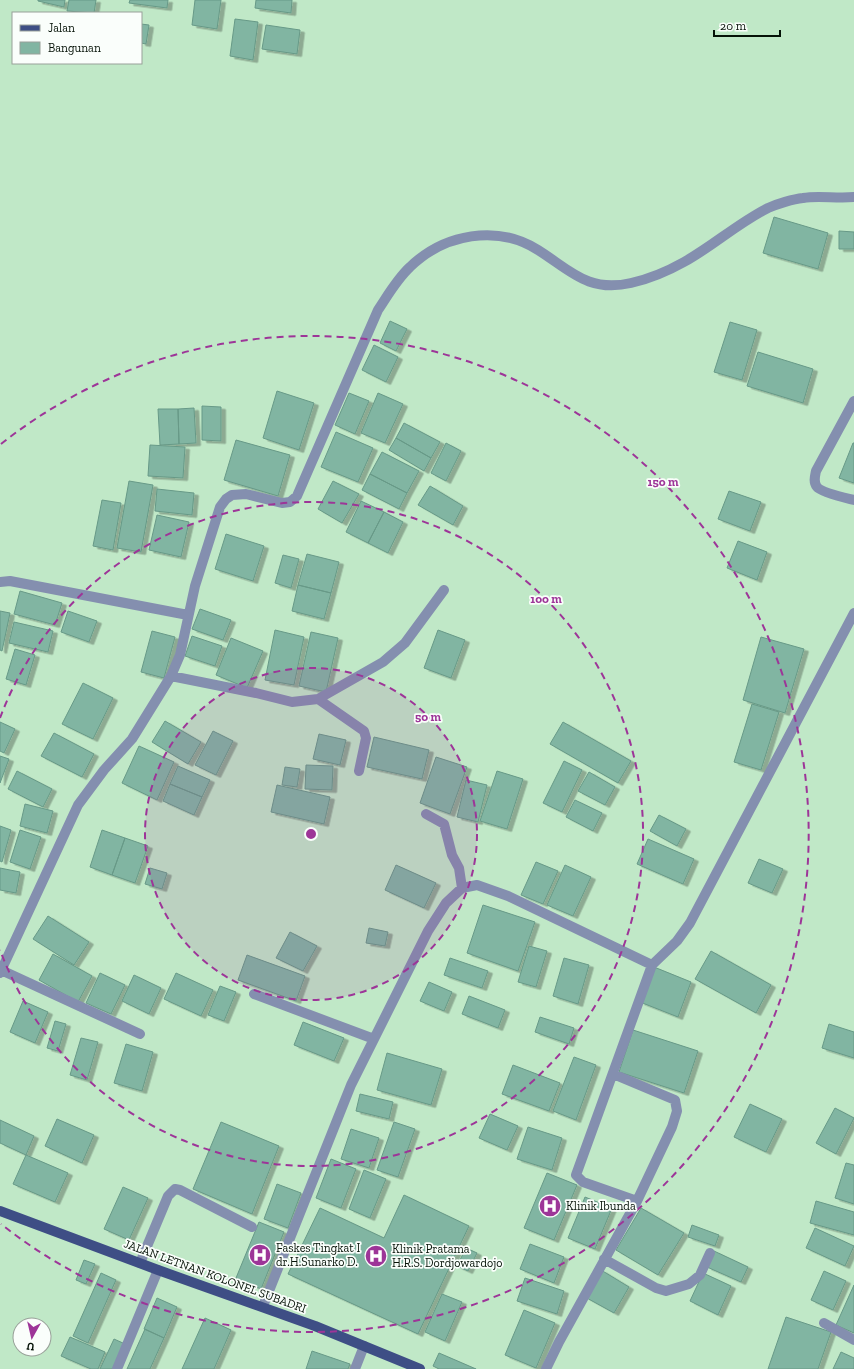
<svg xmlns="http://www.w3.org/2000/svg" width="854" height="1369" font-family="'Zilla Slab',serif">
	<defs>
		<filter id="shadow"><feDropShadow dx="4.5" dy="2.5" stdDeviation="0" flood-color="#0004"/></filter>
	</defs>
	<rect width="100%" height="100%" fill="#c0e8c7"/>
	<path fill="#81b5a2" stroke="#679987" filter="url(#shadow)" d="M38,0H65L64,7L38,1Z
		M69,0H96L94,13L67,11Z
		M130,0H168L167,8L129,3Z
		M195,0H221L217,29L192,25Z
		M256,0H292L291,13L255,8Z
		M235,19L258,22L253,60L230,56Z
		M141,24L149,25L146,44L141,43Z
		M266,25L300,30L297,54L262,49Z
		M774,217L828,233L818,269L763,253Z
		M839,231L854,232V249H839Z
		M390,321L407,329L396,351L380,343Z
		M730,322L757,330L742,380L714,372Z
		M374,345L398,357L386,382L362,370Z
		M758,352L813,369L803,403L747,386Z
		M277,391L314,403L299,450L263,438Z
		M349,393L369,401L355,434L335,425Z
		M378,393L403,404L385,443L361,433Z
		M202,406L221,407V441L202,440Z
		M194,408L196,443L179,444L178,409Z
		M158,409H178L179,444L160,445Z
		M404,423L440,442L431,458L396,438Z
		M336,432L373,448L358,482L321,467Z
		M396,438L431,458L424,471L389,450Z
		M236,440L290,455L278,496L224,480Z
		M446,443L461,451L446,481L431,473Z
		M853,443H854V483L839,478Z
		M150,445L185,447L183,478L148,476Z
		M382,452L419,471L407,493L370,474Z
		M370,474L407,493L399,509L362,490Z
		M129,481L153,485L141,552L117,548Z
		M333,481L359,494L342,523L318,509Z
		M430,486L463,506L453,525L418,505Z
		M157,489L194,493L192,515L155,511Z
		M729,491L761,502L750,531L718,519Z
		M102,500L121,503L113,550L93,546Z
		M361,501L384,512L368,543L346,532Z
		M384,512L403,522L388,553L368,543Z
		M157,515L189,522L181,557L149,550Z
		M226,534L264,546L253,581L215,569Z
		M738,541L767,552L757,580L727,568Z
		M307,554L339,562L331,593L298,585Z
		M283,555L299,559L291,588L275,583Z
		M298,585L331,593L324,619L292,611Z
		M20,591L62,603L55,625L14,614Z
		M200,609L231,620L223,640L192,629Z
		M0,611L10,613L2,651L0,650Z
		M68,611L97,621L89,642L61,632Z
		M14,622L53,631L48,652L9,643Z
		M275,630L304,637L294,685L265,680Z
		M438,630L465,640L451,678L424,668Z
		M152,631L175,637L164,678L141,672Z
		M311,632L338,638L326,692L299,686Z
		M192,636L222,646L215,666L185,656Z
		M761,637L804,649L785,713L743,700Z
		M231,638L263,651L247,688L216,675Z
		M15,649L35,655L26,685L6,679Z
		M83,683L113,698L93,739L62,724Z
		M752,704L779,712L761,770L734,762Z
		M165,721L201,742L188,764L152,742Z
		M0,722L15,729L4,753L0,751Z
		M563,722L631,761L618,783L550,744Z
		M213,731L233,741L216,775L195,765Z
		M54,733L94,754L82,777L41,756Z
		M319,734L346,740L340,765L313,759Z
		M374,737L429,750L422,779L367,767Z
		M139,746L174,762L157,800L122,783Z
		M0,756L9,759L0,783Z
		M436,757L467,767L450,814L420,803Z
		M564,761L582,770L562,812L543,803Z
		M306,765L333,766L332,790L305,789Z
		M178,766L210,780L202,797L170,784Z
		M285,767L300,769L297,787L282,785Z
		M17,771L52,789L43,807L8,789Z
		M497,771L523,779L507,829L480,821Z
		M589,772L615,787L605,805L578,791Z
		M466,780L487,785L478,822L457,817Z
		M170,784L202,797L194,815L163,801Z
		M277,785L330,797L324,824L271,812Z
		M575,800L602,813L593,831L566,817Z
		M25,804L53,811L47,833L20,826Z
		M659,815L686,829L677,846L650,831Z
		M0,826L11,830L2,862L0,861Z
		M20,830L41,837L30,869L10,862Z
		M102,830L125,838L112,875L90,867Z
		M125,838L148,846L135,883L112,875Z
		M648,839L694,859L683,884L637,864Z
		M759,859L783,869L772,893L748,883Z
		M536,862L558,871L543,904L521,895Z
		M396,865L436,883L424,908L385,890Z
		M565,865L591,877L573,916L547,905Z
		M0,868L20,872L16,893L0,890Z
		M150,868L167,873L162,889L145,884Z
		M483,905L535,922L518,971L467,953Z
		M48,916L89,942L74,965L33,939Z
		M369,928L388,932L385,946L366,943Z
		M290,932L317,946L303,971L276,958Z
		M529,946L547,951L536,987L518,982Z
		M711,951L771,985L756,1013L695,979Z
		M53,954L92,976L78,1002L39,980Z
		M247,955L305,976L296,1001L238,980Z
		M450,958L488,971L482,988L444,975Z
		M564,958L589,965L578,1004L553,996Z
		M654,967L691,982L678,1017L640,1002Z
		M100,973L125,985L111,1014L86,1003Z
		M176,973L213,990L201,1016L164,999Z
		M134,975L161,988L149,1014L122,1001Z
		M429,982L452,992L444,1011L420,1001Z
		M220,986L236,992L224,1021L208,1015Z
		M469,996L505,1010L498,1028L462,1014Z
		M23,1001L48,1012L35,1043L10,1032Z
		M540,1017L574,1028L569,1044L535,1032Z
		M55,1021L66,1024L58,1051L47,1048Z
		M303,1022L344,1038L334,1061L294,1045Z
		M829,1024L854,1032V1058L822,1048Z
		M633,1030L698,1051L684,1093L619,1072Z
		M81,1038L98,1042L87,1080L70,1075Z
		M126,1044L153,1052L142,1091L114,1083Z
		M387,1053L442,1069L431,1105L377,1090Z
		M574,1057L596,1065L576,1120L553,1111Z
		M513,1065L560,1083L549,1111L502,1094Z
		M360,1094L393,1102L389,1119L356,1111Z
		M750,1104L782,1119L766,1152L734,1137Z
		M835,1108L854,1118L836,1154L816,1143Z
		M490,1114L518,1126L507,1150L479,1138Z
		M57,1119L94,1135L82,1163L45,1146Z
		M0,1120L34,1136L26,1155L0,1143Z
		M221,1122L279,1146L252,1214L193,1189Z
		M394,1122L415,1129L398,1177L377,1170Z
		M528,1127L562,1138L552,1170L517,1159Z
		M351,1129L379,1138L369,1168L341,1159Z
		M26,1155L68,1173L55,1202L13,1184Z
		M331,1159L356,1169L341,1208L316,1198Z
		M846,1163L854,1165V1204L835,1198Z
		M364,1170L386,1179L370,1218L349,1209Z
		M547,1173L577,1185L554,1240L524,1228Z
		M277,1184L301,1193L288,1228L264,1219Z
		M123,1187L148,1198L129,1240L104,1229Z
		M404,1195L469,1226L418,1334L288,1274L320,1208L384,1238Z
		M585,1197L612,1208L595,1249L568,1238Z
		M816,1201L854,1212V1235L810,1223Z
		M641,1208L684,1233L658,1275L616,1250Z
		M259,1222L284,1232L261,1289L236,1278Z
		M692,1225L719,1235L715,1246L688,1237Z
		M815,1228L854,1246L845,1266L806,1248Z
		M530,1244L564,1257L554,1283L520,1269Z
		M466,1248L477,1253L468,1271L457,1266Z
		M714,1251L748,1267L741,1282L707,1267Z
		M84,1260L95,1264L86,1284L76,1280Z
		M601,1270L629,1287L614,1313L585,1297Z
		M824,1271L846,1281L833,1310L811,1300Z
		M101,1273L116,1280L88,1343L73,1336Z
		M703,1273L731,1286L718,1315L690,1301Z
		M525,1278L564,1291L557,1314L517,1301Z
		M854,1285V1333L836,1325Z
		M442,1294L462,1302L445,1341L425,1332Z
		M157,1298L177,1307L164,1338L144,1329Z
		M524,1310L555,1323L536,1368L505,1355Z
		M786,1317L831,1332L818,1369H768Z
		M205,1318L231,1330L214,1369H182Z
		M145,1329L164,1338L150,1369H127Z
		M70,1337L105,1352L98,1369H91L61,1356Z
		M114,1339L125,1344L114,1369H100Z
		M312,1351L350,1364L348,1369H306Z
		M841,1352L854,1358V1369H833Z
		M439,1353L476,1369H439L433,1366Z"/>
	<g fill="none" stroke-linecap="round" stroke-linejoin="round">
		<path stroke="#848faf" stroke-width="10" d="M854,401L816,471C815,476 813,482 817,487C822,493 846,498 854,500
			M0,582L10,581L188,615
			M171,676L256,693L292,702L318,699L383,662L405,643L444,590
			M318,699L364,731L366,738L359,771
			M426,814L444,824L452,855L459,868L462,888
			M652,965L677,941L690,923L854,613
			M1,970L140,1034
			M0,973L78,805L104,770L132,739L171,676L180,655L195,586L220,507L226,499L232,495L246,494L282,503L290,502L297,496L378,310C388,295 397,279 410,267C444,234 497,224 538,250C570,270 588,293 631,283C649,279 668,271 684,262C713,246 738,223 768,208C777,204 793,199 803,198C819,195 837,199 854,197
			M254,994L374,1039
			M613,1074L675,1100L677,1111L672,1127L637,1201
			M604,1259L656,1288L666,1291L689,1284L700,1275L710,1253
			M140,1263L168,1196L175,1189L180,1190L252,1227
			M263,1306L351,1085L428,931L446,903L462,888L477,885L508,896L652,965L576,1175L583,1182L637,1201L559,1342L546,1369
			M824,1323L854,1340
			M117,1369L158,1270
			M355,1369L364,1346"/>
		<path stroke="#3e4e85" stroke-width="10" d="M0,1211L158,1270L315,1326L420,1369"/>
	</g>
	<circle cx="311" cy="834" r="166" fill="#9d3598" fill-opacity=".12"/>
	<g fill="none" stroke="#9d3598" stroke-width="2" stroke-dasharray="7 5">
		<circle cx="311" cy="834" r="166"/>
		<path d="M0 718A332 332 0 1 1 0 950"/>
		<path d="M1 444A498 498 0 1 1 1 1224"/>
	</g>
	<defs>
		<g id="hospital-disc" transform="scale(1.15)"><circle r="9.5" fill="#9d3598" stroke="#fafefb"/><path d="M-5-5h3v3.5h4V-5h3V5h-3V1.5h-4V5h-3Z" fill="#fff"/></g>
	</defs>
	<g fill-rule="evenodd">
		<use href="#hospital-disc" x="550" y="1206"/>
		<use href="#hospital-disc" x="260" y="1255"/>
		<use href="#hospital-disc" x="376" y="1256"/>
	</g>
	<g text-anchor="middle" stroke-width="3.5" stroke-linejoin="round" paint-order="stroke">
		<g font-size="12" fill="#051207" stroke="#fafefb" text-anchor="start">
			<text x="566" y="1210">Klinik Ibunda</text>
			<text x="276" y="1252">Faskes Tingkat I<tspan x="276" dy="14">dr.H.Sunarko D.</tspan></text>
			<text x="392" y="1253">Klinik Pratama<tspan x="392" dy="14">H.R.S. Dordjowardojo</tspan></text>
		</g>
		<g font-size="12" fill="#051207" stroke="#fafefb">
			<text transform="translate(215 1276) rotate(20)" y="4">JALAN LETNAN KOLONEL SUBADRI</text>
		</g>
	</g>
	<circle cx="311" cy="834" r="6" fill="#9d3598" stroke="#fafefb" stroke-width="2"/>
	<g font-size="12" text-anchor="middle" font-weight="bold" fill="#9d3598" stroke="#fafefb" stroke-width="3.5" stroke-linejoin="round" paint-order="stroke">
		<text x="663" y="486">150 m</text>
		<text x="546" y="603">100 m</text>
		<text x="428" y="721">50 m</text>
	</g>
	<rect x="12" y="12" width="130" height="52" fill="#fafefb" stroke="#98a099"/>
	<rect x="20" y="25" width="20" height="6" fill="#3e4e85" stroke="#98a099"/>
	<text x="48" y="32" font-size="12" fill="#051207">Jalan</text>
	<rect x="20" y="42" width="20" height="12" fill="#81b5a2" stroke="#98a099"/>
	<text x="48" y="52" font-size="12" fill="#051207">Bangunan</text>
	<g transform="translate(32 1337) rotate(188)"><circle r="19" fill="#fafefb" stroke="#98a099"/>
	<path d="M0-3L7 15L0 10L-7 15Z" fill="#9d3598"/>
	<text y="-6" font-size="11" font-weight="bold" text-anchor="middle" fill="#051207">U</text>
	</g>
	<path d="M714 30v6h66v-6" fill="none" stroke="#051207" stroke-width="2"/>
	<text x="720" y="30" font-size="12" fill="#051207" stroke="#fafefb" stroke-width="3" paint-order="stroke">20 m</text>
</svg>
